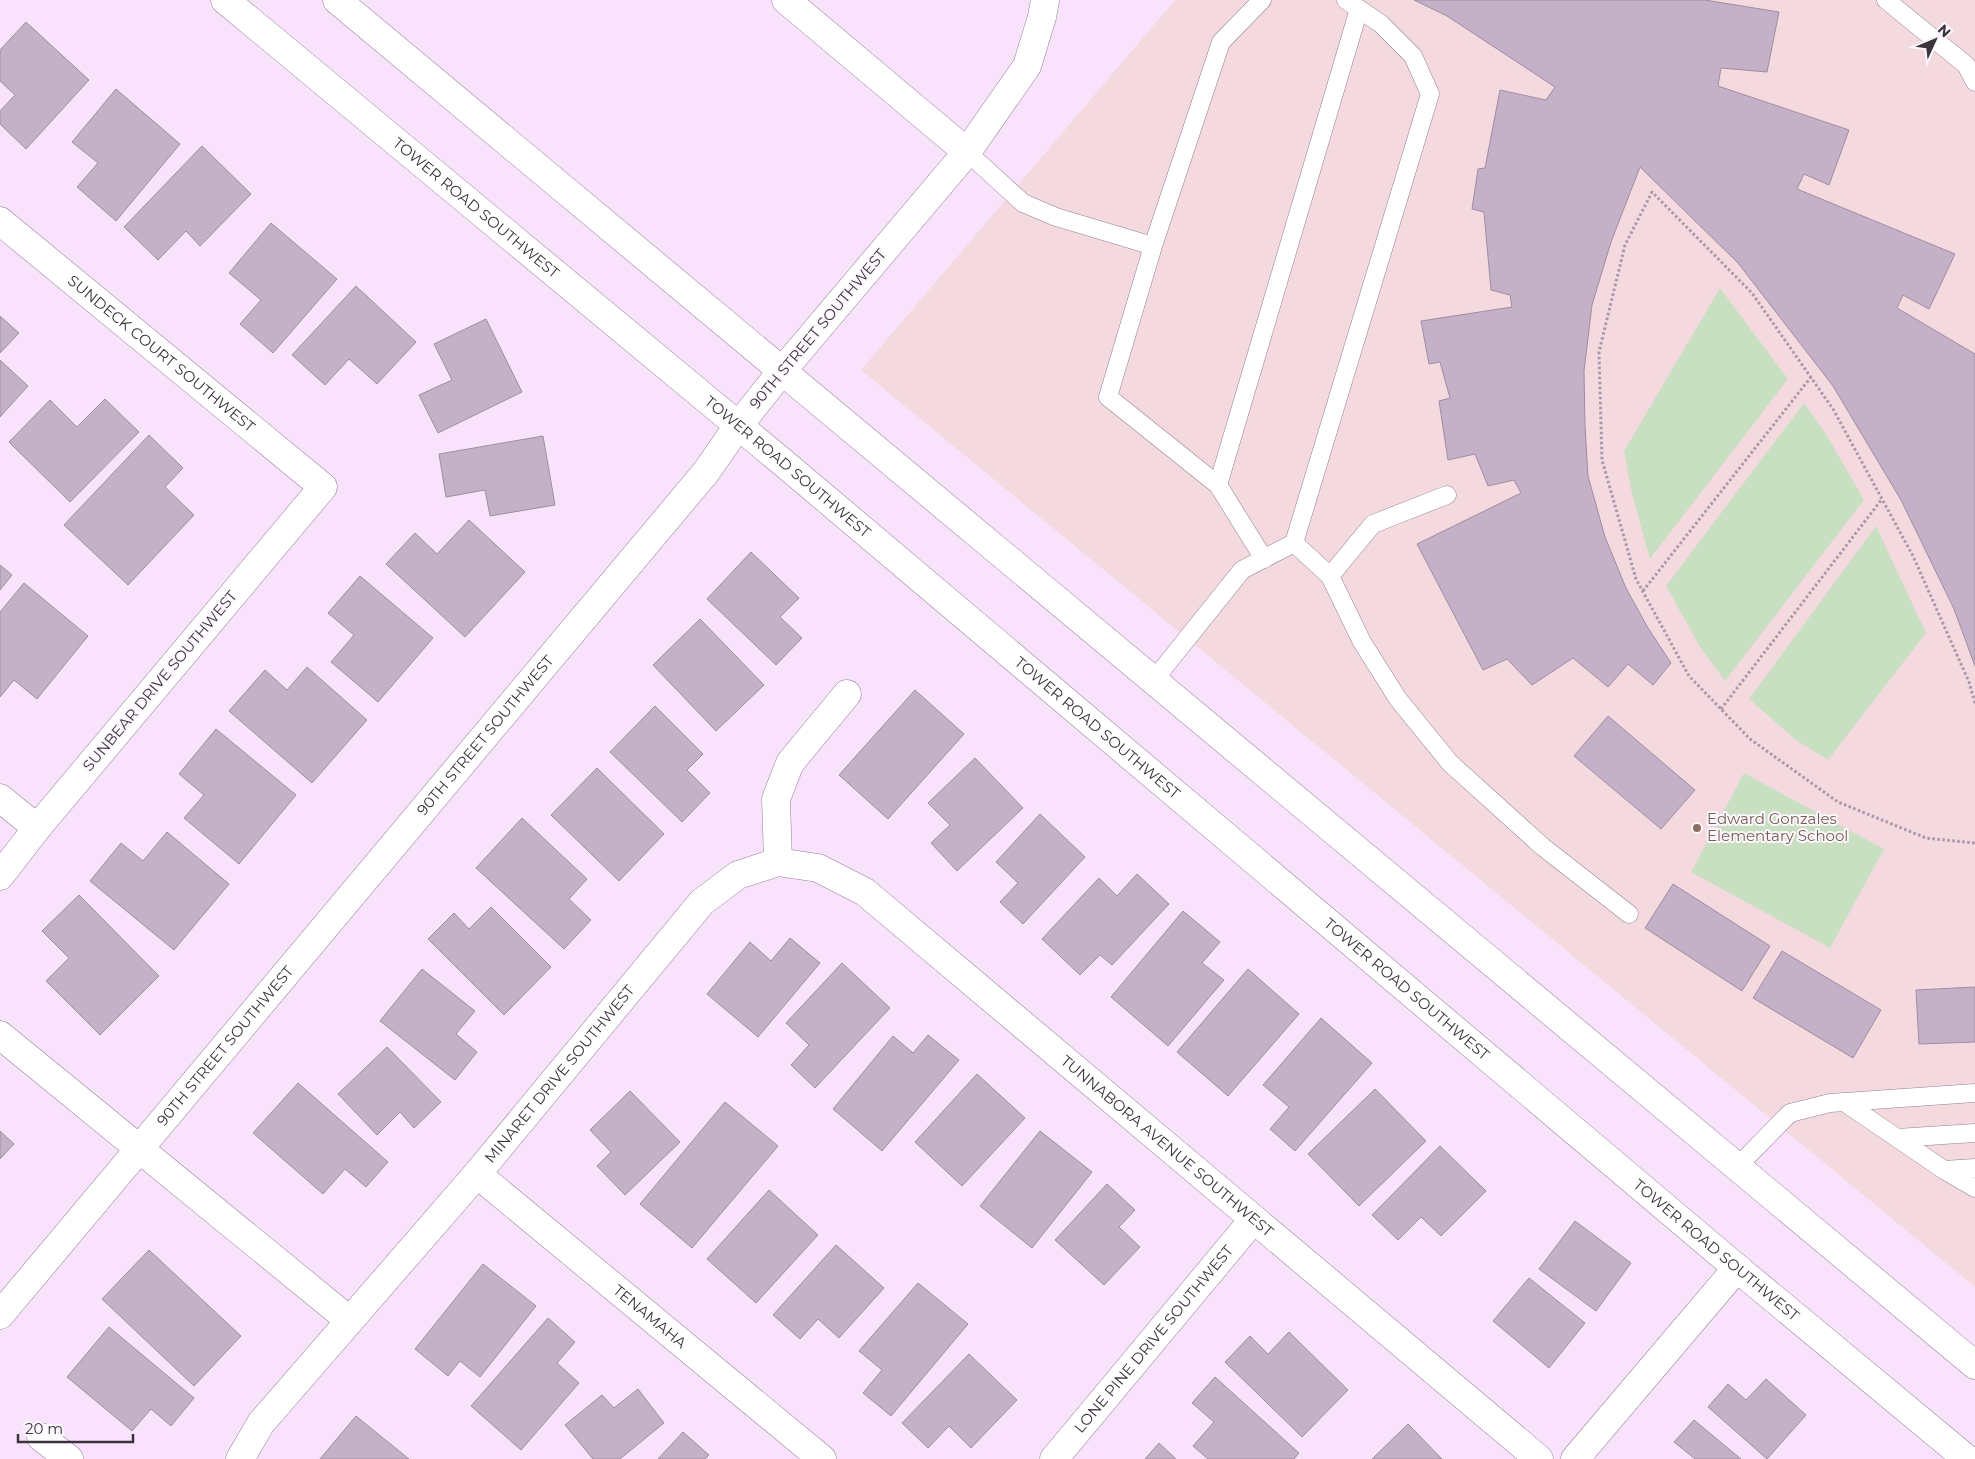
<svg xmlns="http://www.w3.org/2000/svg" width="1975" height="1459" font-family="Montserrat,sans-serif">
	<rect width="100%" height="100%" fill="#f9e3fc"/>
	<path fill="#f4dadf" d="M1175,0H1975V1287L861,370Z"/>
	<path fill="#c9dfc2" d="M1720,288L1788,379L1650,559L1632,494L1624,451Z
		M1804,403L1826,434L1864,500L1725,681L1700,647L1666,586Z
		M1876,526L1926,633L1828,760L1796,740L1749,699Z
		M1744,773L1884,849L1830,948L1691,872Z"/>
	<path fill="#c4b0c7" stroke="#a08ca3" d="M1414,0H1705L1779,12L1767,72L1721,68L1718,86L1849,130L1829,185L1804,174L1797,189L1955,254L1929,309L1903,295L1897,308L1975,354V666L1954,609L1901,500L1833,386L1738,263L1640,167L1611,242L1592,305L1584,371L1585,426L1588,476L1605,537L1626,588L1648,628L1671,663L1653,685L1628,664L1608,687L1573,658L1532,685L1507,659L1483,670L1417,544L1521,493L1514,480L1488,486L1475,454L1448,460L1439,401L1450,398L1440,362L1429,364L1421,321L1512,307L1510,295L1491,290L1484,212L1472,209L1478,169L1485,168L1500,90L1546,100L1555,87L1447,16Z
		M26,22L89,80L26,149L0,124V111L15,95L0,81V50Z
		M116,89L180,144L116,221L77,187L98,163L72,142Z
		M202,146L251,194L200,246L186,231L158,260L124,227Z
		M271,223L337,279L273,353L240,324L261,300L229,273Z
		M356,286L416,342L377,384L349,359L325,385L292,355Z
		M0,316L19,333L0,353Z
		M486,319L522,392L438,433L419,395L452,380L434,344Z
		M0,360L28,386L0,417Z
		M105,399L139,432L70,502L9,442L50,400L77,427Z
		M149,435L183,468L165,487L194,515L128,585L64,525Z
		M543,436L555,505L490,516L485,490L446,497L439,454Z
		M469,520L525,572L465,637L386,564L415,533L437,554Z
		M751,552L799,598L780,617L802,638L776,665L707,599Z
		M0,565L12,575L0,590Z
		M360,576L433,638L378,702L331,662L354,635L328,613Z
		M24,583L88,636L37,699L14,680L0,697V612Z
		M700,619L764,685L716,731L653,665Z
		M307,667L367,720L312,783L229,711L265,670L287,690Z
		M915,690L964,734L888,819L839,775Z
		M655,706L703,754L687,770L710,793L682,822L610,752Z
		M1608,716L1695,790L1661,829L1574,756Z
		M216,729L296,795L239,864L184,818L204,795L179,774Z
		M975,758L1023,808L957,871L931,843L950,825L928,803Z
		M597,768L664,834L619,881L551,815Z
		M1040,814L1085,857L1023,924L1000,902L1018,883L996,862Z
		M522,818L587,879L569,899L591,920L564,949L476,868Z
		M167,832L229,884L174,950L90,881L121,843L143,861Z
		M1137,874L1169,904L1112,965L1100,955L1080,975L1042,939L1099,878L1117,896Z
		M1673,884L1770,946L1742,991L1645,928Z
		M79,895L159,976L100,1035L46,981L69,958L42,931Z
		M491,907L551,967L504,1015L428,939L454,913L469,929Z
		M1183,911L1220,942L1202,963L1224,980L1168,1046L1111,997Z
		M790,938L820,963L758,1037L707,994L750,942L771,961Z
		M1782,951L1881,1010L1853,1058L1753,998Z
		M842,963L890,1008L815,1088L791,1065L809,1045L786,1023Z
		M422,969L475,1011L456,1034L477,1052L455,1080L380,1021Z
		M1248,969L1299,1014L1228,1096L1177,1052Z
		M1975,987V1042L1919,1044L1916,990Z
		M1321,1018L1372,1063L1295,1151L1270,1129L1289,1107L1263,1085Z
		M928,1035L959,1060L882,1151L833,1109L893,1036L913,1053Z
		M387,1047L441,1102L414,1128L400,1112L377,1135L338,1094Z
		M977,1074L1025,1118L962,1186L915,1142Z
		M298,1083L388,1162L366,1187L345,1169L323,1194L253,1133Z
		M1375,1089L1426,1141L1359,1206L1308,1154Z
		M630,1091L680,1142L625,1195L597,1166L611,1152L590,1130Z
		M725,1102L778,1146L692,1248L640,1204Z
		M0,1131L14,1144L0,1159Z
		M1040,1131L1092,1172L1032,1248L980,1206Z
		M1440,1146L1486,1191L1441,1236L1421,1217L1398,1240L1372,1215Z
		M1107,1184L1135,1210L1119,1227L1140,1247L1104,1285L1055,1240Z
		M769,1190L818,1235L756,1303L707,1259Z
		M1575,1221L1631,1263L1596,1311L1539,1269Z
		M836,1245L884,1288L839,1338L818,1319L800,1339L773,1315Z
		M149,1250L241,1336L194,1386L102,1299Z
		M483,1264L536,1306L480,1377L460,1361L448,1376L415,1349Z
		M1529,1278L1585,1323L1549,1368L1493,1321Z
		M918,1283L968,1324L891,1416L863,1393L882,1370L859,1351Z
		M548,1318L575,1342L557,1363L579,1383L521,1450L471,1406Z
		M109,1327L194,1398L171,1426L151,1409L132,1431L67,1377Z
		M1289,1332L1348,1390L1302,1437L1225,1362L1250,1336L1268,1354Z
		M969,1354L1017,1400L971,1448L949,1426L928,1448L902,1423Z
		M1215,1377L1299,1453L1294,1459H1208L1193,1446L1214,1422L1192,1403Z
		M1766,1379L1806,1415L1767,1459L1708,1407L1728,1384L1746,1400Z
		M638,1389L664,1423L620,1459H593L565,1425L602,1395L614,1408Z
		M356,1416L409,1459H320Z
		M1694,1420L1741,1459H1695L1674,1442Z
		M1408,1424L1442,1459H1372Z
		M683,1432L709,1455L705,1459H658Z
		M1159,1443L1176,1459H1145Z"/>
	<g fill="none" stroke-linecap="round" stroke-linejoin="round">
		<g stroke="#937f96" stroke-width="19">
			<path id="service" d="M1886,0L1966,65L1975,82
				M967,152L1023,203L1056,217L1153,246L1221,42L1262,0
				M1153,246L1108,397L1218,485L1264,559
				M1218,485L1359,9
				M1294,543L1330,576L1362,642L1398,699L1450,763L1543,847L1629,914
				M1330,576L1373,524L1447,495
				M1153,681L1242,570L1294,543L1430,94L1413,56L1381,24L1346,0
				M1844,1102L1944,1170L1975,1188
				M1897,1138L1975,1133
				M1737,1167L1790,1113L1830,1103L1975,1093
				M1944,1170L1975,1168"/>
		</g>
		<g stroke="#937f96" stroke-width="29">
			<g id="minor">
				<path d="M786,0L967,152"/>
				<path id="s1" d="M0,221L323,487L37,828L0,876"/>
				<path d="M782,371L967,152L1027,66L1042,17L1045,0"/>
				<path d="M0,798L37,828"/>
				<path id="s2" d="M778,862L818,868L865,892L1539,1459"/>
				<path d="M0,1035L349,1320"/>
				<path id="s3" d="M477,1174L822,1459"/>
				<path d="M41,1437L69,1459"/>
				<path id="s4" d="M240,1459L261,1423L477,1174L702,902L738,875L778,862L776,799L790,763L847,694"/>
				<path id="s5" d="M1054,1459L1253,1220"/>
				<path d="M1575,1459L1737,1268"/>
			</g>
		</g>
		<g stroke="#937f96" stroke-width="29">
			<g id="tertiary">
				<path id="s6" d="M225,0L780,460L1737,1268L1967,1459"/>
				<path d="M337,0L1975,1365"/>
				<path id="s7" d="M0,1315L706,472L738,426L782,371"/>
			</g>
		</g>
		<path stroke="#a797a9" stroke-width="3" stroke-dasharray="2.5 2.5" stroke-linecap="butt" d="M1643,591L1811,377
			M1975,703L1969,682L1913,556L1833,409L1752,293L1652,192L1625,245L1599,352L1602,460L1636,579L1689,676L1750,739L1838,802L1926,838L1975,843
			M1721,709L1882,499"/>
		<use href="#service" stroke="#fff" stroke-width="18"/>
		<use href="#minor" stroke="#fff" stroke-width="28"/>
		<use href="#tertiary" stroke="#fff" stroke-width="28"/>
	</g>
	<circle fill="#8d6e63" stroke="#fbf7fc" stroke-width="2" cx="1697" cy="828" r="5"/>
	<g text-anchor="middle" stroke-width="4" stroke-linejoin="round" paint-order="stroke">
		<g font-size="15" fill="#3c343d" stroke="#fbf7fc">
			<text dy="5" stroke="none"><textPath href="#s6" startOffset="326">TOWER ROAD SOUTHWEST</textPath></text>
			<text transform="translate(818 329) rotate(-50)" y="5">90TH STREET SOUTHWEST</text>
			<text dy="5" stroke="none"><textPath href="#s1" startOffset="209">SUNDECK COURT SOUTHWEST</textPath></text>
			<text dy="5" stroke="none"><textPath href="#s6" startOffset="731">TOWER ROAD SOUTHWEST</textPath></text>
			<text transform="translate(160 681) rotate(-50)" y="5">SUNBEAR DRIVE SOUTHWEST</text>
			<text dy="5" stroke="none"><textPath href="#s6" startOffset="1136">TOWER ROAD SOUTHWEST</textPath></text>
			<text dy="5" stroke="none"><textPath href="#s7" startOffset="756">90TH STREET SOUTHWEST</textPath></text>
			<text dy="5" stroke="none"><textPath href="#s6" startOffset="1541">TOWER ROAD SOUTHWEST</textPath></text>
			<text dy="5" stroke="none"><textPath href="#s7" startOffset="351">90TH STREET SOUTHWEST</textPath></text>
			<text dy="5" stroke="none"><textPath href="#s4" startOffset="501">MINARET DRIVE SOUTHWEST</textPath></text>
			<text dy="5" stroke="none"><textPath href="#s2" startOffset="488">TUNNABORA AVENUE SOUTHWEST</textPath></text>
			<text dy="5" stroke="none"><textPath href="#s6" startOffset="1946">TOWER ROAD SOUTHWEST</textPath></text>
			<text dy="5" stroke="none"><textPath href="#s3" startOffset="224">TENAMAHA</textPath></text>
			<text dy="5" stroke="none"><textPath href="#s5" startOffset="156">LONE PINE DRIVE SOUTHWEST</textPath></text>
		</g>
		<g font-size="15" fill="#785e54" stroke="#fbf7fc" text-anchor="start">
			<text x="1707" y="824">Edward Gonzales<tspan x="1707" dy="17">Elementary School</tspan></text>
		</g>
	</g>
	<g transform="translate(1935 40) rotate(46)" stroke="#fbf7fc" stroke-width="4" paint-order="stroke">
	<path d="M0-4L9 19L0 12L-9 19Z" fill="#3c343d"/>
	<text y="-8" font-size="14" font-weight="bold" text-anchor="middle" fill="#3c343d">N</text>
	</g>
	<path d="M18 1434v8h115v-8" fill="none" stroke="#3c343d" stroke-width="2.5"/>
	<text x="25" y="1434" font-size="15" fill="#3c343d" stroke="#fbf7fc" stroke-width="4" paint-order="stroke">20 m</text>
</svg>
